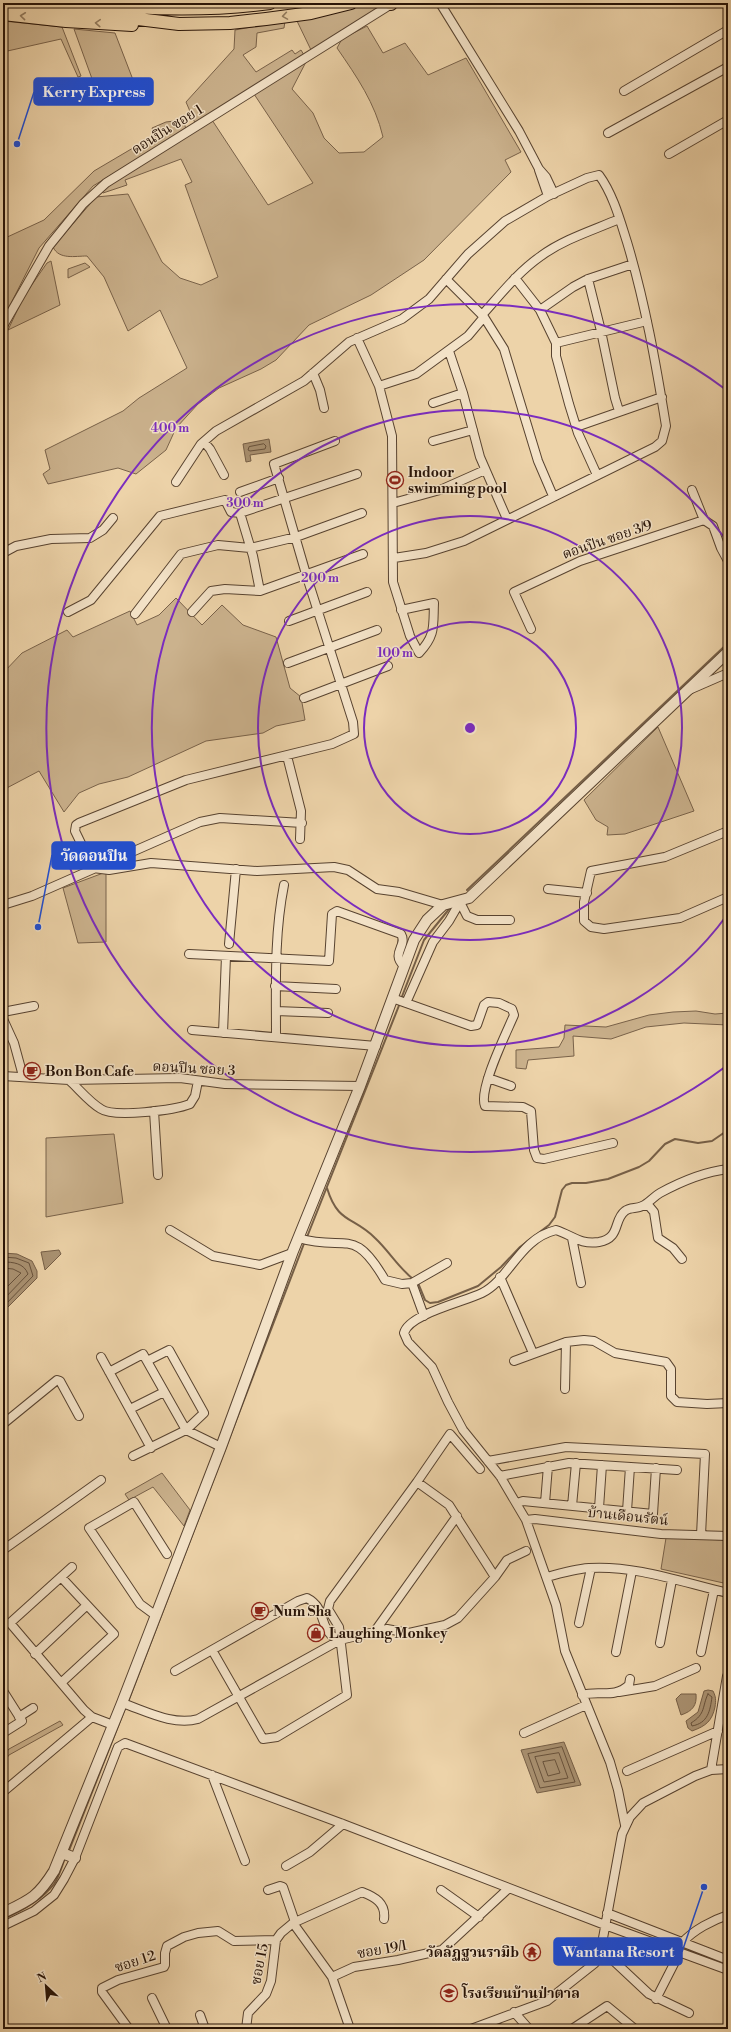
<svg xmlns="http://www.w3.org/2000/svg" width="731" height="2032" font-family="'Libre Bodoni','Noto Serif Thai',serif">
	<rect width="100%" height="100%" fill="#edd3a9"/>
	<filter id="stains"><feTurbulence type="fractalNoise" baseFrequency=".005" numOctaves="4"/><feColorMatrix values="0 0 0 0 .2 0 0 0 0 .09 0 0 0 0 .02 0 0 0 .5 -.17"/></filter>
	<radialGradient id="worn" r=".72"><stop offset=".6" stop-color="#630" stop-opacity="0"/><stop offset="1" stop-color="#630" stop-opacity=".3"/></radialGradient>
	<path fill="#cbb28d" stroke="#79624a" d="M371,3H385L311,50L297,21Z
		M3,21L62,27L81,76L78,77L61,39L3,52Z
		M285,21L284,28L257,33L256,47L243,55L256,72L292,50L295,54L301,50L304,55L195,123L186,102L234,49L235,30Z
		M367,26L383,53L405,43L428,75L466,58L521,152L505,160L511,172L424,260L371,295L309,325L276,360L261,369L219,388L198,404L176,428L166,450L136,474L118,468L48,484L43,474L50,469L45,450L123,411L139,398L187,368L160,310L128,331L104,277L87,256C75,256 59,260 53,247L96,197L128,194L162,262L180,278L201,285L218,277L185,185L192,182L181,159L125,180L127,185L103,193L101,191L212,120L268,205L313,183L254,94L307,60L292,89L313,113L324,138L339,153L364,152L383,137C375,103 357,77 337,48L342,39Z
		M74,29L115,33L135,85L110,93L107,86L95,87Z
		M183,120L186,129L93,186L39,248L3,319V239L44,220L94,171L155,135L152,128L166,122Z
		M51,261L60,305L8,330L24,296L47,263Z
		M85,263L90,267L68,278V269Z
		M176,598L202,625L222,605L243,625L276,637L290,688L301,697L305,720L276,726L263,733L206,741L128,777L99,784L79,793L64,812L39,771L3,790V673L22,653L67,630L73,637L130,611L137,625L159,615Z
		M658,727L694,811L625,834L607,835L608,827L596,820L584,800Z
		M106,872V942L78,943L63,888Z
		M696,1011L715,1014L728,1013V1025L684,1023L646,1027L611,1039L573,1036L574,1056L528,1060L526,1069L516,1068V1050L559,1047L564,1038L565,1025L606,1027L649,1015L673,1012Z
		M114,1134L123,1203L46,1217V1138Z
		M162,1473L190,1510L184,1526L153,1487L129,1500L125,1494Z
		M666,1538L728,1540V1584L661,1569Z
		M60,1721L63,1725L9,1755L3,1763V1756L9,1749Z"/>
	<path fill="#aa9272" stroke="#765f47" d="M269,439L271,452L250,455L251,461L246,462L243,444Z
		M59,1250L61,1254L45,1270L41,1252Z
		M3,1253L17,1254L32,1261L37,1271V1278L3,1312Z
		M708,1690L713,1691C716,1697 716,1700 715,1707C712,1721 706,1726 692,1731L688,1728L686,1721L698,1712L704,1691Z
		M681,1694H696C697,1705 693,1711 681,1715L676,1699Z
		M564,1742L581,1785L537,1793L521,1750Z"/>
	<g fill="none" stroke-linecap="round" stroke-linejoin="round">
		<path stroke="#68523c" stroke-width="1" d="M264,444L266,446L265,449L250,451L248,450L249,447Z
			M3,1257L16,1258L29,1263L33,1276L3,1307
			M3,1262C13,1262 24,1263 28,1274L3,1300
			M3,1268L13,1269L21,1273L3,1291
			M708,1694L712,1697C710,1711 708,1723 692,1726L691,1723C706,1714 702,1706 708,1694Z
			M562,1747L575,1782L540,1788L528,1754Z
			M559,1753L568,1778L544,1782L535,1757Z
			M555,1760L560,1773L548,1776L543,1762Z"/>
		<path stroke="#765f47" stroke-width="2" d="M467,890L728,643
			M401,999L424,940L450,908
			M327,1188C338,1224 353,1216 375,1238C389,1251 398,1267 413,1279
			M307,1237L400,1003
			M418,1283L425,1300L430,1303L438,1302L478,1286L501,1267L520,1247L549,1225L555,1217L562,1190L566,1185L572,1183H586L608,1179L639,1167L649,1161L665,1144L675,1139L698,1143L712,1141L728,1130
			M128,1702L305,1241
			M68,1853L126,1706
			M3,1919C22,1911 41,1901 54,1884C59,1877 62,1866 65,1858"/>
		<g stroke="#584330" stroke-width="10">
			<path id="minor" d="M440,3L519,131L539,169L546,177L554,194
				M624,91L728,30
				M608,133L728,67
				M669,154L728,120
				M539,170L548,196
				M515,278L540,310L556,343V356L569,404L578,433L597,475
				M446,279L484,317L504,349L538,461L553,496
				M588,279L601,331L615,398L619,411
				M540,310L573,287L588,279L633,264
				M482,315C501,294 518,272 541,256C564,239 594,230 619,219
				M3,326L49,246L83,204L106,183L393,3
				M357,338L379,386L392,436L393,582L410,636L419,653C436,635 433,626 434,603L401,610
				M556,343L647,321
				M449,351L463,393L480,457L507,519
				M313,373L320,390L324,408
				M379,386L416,374L468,336L484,317
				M433,403L463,393
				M576,427L662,397
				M433,441L473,430
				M204,442L210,449L224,475
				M176,482L201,444L216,431L304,381L349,342L402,319L429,299L468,254L505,221L548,196L587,178L599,175C613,194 620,220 627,242C645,302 656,364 666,426L662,441L655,447L464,541L426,553L394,558
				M692,490L704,520
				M240,492L279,478
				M393,503L440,490L485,470
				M240,513L253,556L260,591
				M3,553L16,546L51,539L90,538L103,530L113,518
				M68,612L91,600L160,516L225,500L231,512L240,513L357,474
				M192,612L211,591L225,589L260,591L363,554
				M135,614L181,554L218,545L250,548L296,537L362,513
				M289,621L367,592
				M531,629L514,592L580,561L704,520L713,526L721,548L728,561
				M288,663L377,630
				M689,690L728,673
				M304,698L388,666
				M287,756L301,811L300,839
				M728,831L665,857L591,871L584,902V921L591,927L604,929L680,918L728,897
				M93,868L75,831L76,825L79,823L186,780L332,744L354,734L353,722L306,574L274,464L335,441
				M93,868L109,870L151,863L257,871L334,867L348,870L377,889L399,892L443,905
				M548,889L587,893
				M460,902L467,916L477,920H510
				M3,905L32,896L200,822L220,818L302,823
				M229,944L236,869
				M189,954L329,961L332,914L337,911L401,934C408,946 390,953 404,966
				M275,986L336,989
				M392,998L471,1026L477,1025L484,1005L488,1002L499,1003L512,1009L514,1015C506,1034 478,1090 485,1106L523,1107L531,1111L534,1150L537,1158L544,1159L613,1143
				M406,1003L433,942L449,921L460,902
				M276,1011L328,1013
				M3,1012L34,1006
				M3,1019L14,1043L23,1076
				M192,1030L376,1046
				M223,1033L226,956
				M276,1036C276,986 274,935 284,885
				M3,1076L69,1080L180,1078L225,1084L360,1086
				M488,1078L511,1086
				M69,1080C79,1089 89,1102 101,1109C114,1118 175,1110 190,1104L195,1096L198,1081
				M154,1111L158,1175
				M643,1206H649L654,1212L658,1238L673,1248L682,1259
				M170,1230L213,1256L260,1265L292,1253
				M298,1238C347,1252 353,1225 385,1280L402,1284L412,1283L424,1316
				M572,1238L581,1283
				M500,1277L533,1353
				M412,1283L447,1263
				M101,1357L151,1448
				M514,1361L566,1342L584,1340L594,1341L615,1353L666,1362L671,1369V1396L677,1402L707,1404L728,1403
				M109,1372L143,1354L186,1430L221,1447
				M565,1389L566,1342
				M130,1409L164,1392
				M3,1424L57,1380L60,1381L79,1416
				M133,1456L186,1430L204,1413L169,1350L147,1361
				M488,1461L566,1447L705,1454L701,1535
				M500,1476L569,1463L677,1470
				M417,1482L449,1505L495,1577
				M517,1503L523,1501L653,1514L656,1468
				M545,1503L548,1466
				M572,1506L576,1463
				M599,1508L602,1465
				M627,1511L630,1467
				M526,1520L535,1519L661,1534L728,1536
				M3,1550L101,1480
				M72,1567L10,1623L84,1710L92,1717L113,1725
				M61,1577L114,1634L62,1682
				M547,1577C561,1573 575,1569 589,1568C636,1565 684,1583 728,1593
				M155,1615L140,1604L89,1528L134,1502L167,1554
				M579,1623L591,1568
				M375,1631L457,1516
				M660,1643L672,1580
				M212,1650L263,1739L277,1737L347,1695L339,1627L328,1609L330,1601L417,1482L450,1434L480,1469
				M616,1652L632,1571
				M701,1652L714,1590
				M35,1654L87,1605
				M175,1671L298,1601L307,1598C325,1607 320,1625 331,1635C333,1637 337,1638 340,1640
				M3,1691L22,1721L3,1733
				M619,1692L655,1686L696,1668
				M582,1695C599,1690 614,1699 629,1685L630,1679
				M122,1703C146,1711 173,1726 198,1719L340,1640L387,1629L409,1633L445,1625L458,1618L495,1577L507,1560L526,1551
				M19,1717L33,1708
				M524,1733L586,1705
				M711,1770L727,1676
				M627,1771L718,1731
				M212,1775L245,1861
				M3,1792L92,1717
				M625,1825L618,1790L610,1762L565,1651L556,1605L526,1520L500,1476L463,1430L448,1402L432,1367L408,1342L404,1333C409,1314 464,1302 482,1293C510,1279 519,1239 556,1230C572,1235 580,1245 599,1242C621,1238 613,1220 625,1211C630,1207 637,1209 642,1206C649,1203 653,1197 660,1193C682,1181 703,1172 728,1169
				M286,1866L310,1852L343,1824
				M268,1890L280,1886L283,1887L295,1922
				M441,1890L479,1917
				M607,1913L728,1960
				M293,1923L332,1977L350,2029
				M3,1926L34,1911L54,1895L64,1879L75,1858L118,1747L125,1743L343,1824L605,1925L728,1970
				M682,1943C693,1930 713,1920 728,1915
				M601,1949L649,1994L689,2013
				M332,1977L354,1967L398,1960L442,1950L509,1888
				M152,1998L167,2029
				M656,1999L680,1952
				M514,2012L529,2029
				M200,2015L205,2029
				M499,2028V2029
				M129,2029L102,1992V1988L118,1980L164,1967L165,1965V1953L167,1946L184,1937L198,1933L218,1931L234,1941L276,1940
				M246,2029L248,2013L266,1994L271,1981L276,1940L281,1933L293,1923L362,1892C375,1897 386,1903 384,1919
				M471,2029L547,2001L595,1963L601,1949L622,1834L630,1817L643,1803L695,1776L711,1770L728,1769
				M572,2029L607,2006L635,2029"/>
		</g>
		<g stroke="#584330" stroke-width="12">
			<path id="tertiary" d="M62,1853L75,1858
				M3,1913C30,1900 38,1897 54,1871L122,1703L221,1447L293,1251L360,1086L414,940L427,920L443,905L469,898L728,652"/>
		</g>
		<g stroke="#271307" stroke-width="14">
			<path id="primary" d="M7,3L179,24L230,23L266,19L311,13L351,3
				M88,3C149,10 209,11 270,3
				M391,3V4
				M3,14L66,21L132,25"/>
		</g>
		<use href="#minor" stroke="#f3e2c7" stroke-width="8"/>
		<use href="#tertiary" stroke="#f3e2c7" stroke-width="10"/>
		<use href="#primary" stroke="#edd3a9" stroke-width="12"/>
	</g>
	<defs><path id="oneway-chevron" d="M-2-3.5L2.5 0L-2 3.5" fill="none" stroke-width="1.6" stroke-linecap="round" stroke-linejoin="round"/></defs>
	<g stroke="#947d60">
		<use href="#oneway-chevron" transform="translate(23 16) rotate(-174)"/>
		<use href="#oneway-chevron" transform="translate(285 16) rotate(171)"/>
		<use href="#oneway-chevron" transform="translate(98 23) rotate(-176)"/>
	</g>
	<g fill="none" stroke="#7b2cbf" stroke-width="2">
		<circle cx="470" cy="728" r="106"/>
		<circle cx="470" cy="728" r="212"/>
		<path d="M727 915A318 318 0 1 1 727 541"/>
		<path d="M725 1067A424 424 0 1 1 725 389"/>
	</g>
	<defs>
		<g id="stadium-ring" transform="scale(0.9)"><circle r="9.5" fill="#f3e2c7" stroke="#8f2418" stroke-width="1.5"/><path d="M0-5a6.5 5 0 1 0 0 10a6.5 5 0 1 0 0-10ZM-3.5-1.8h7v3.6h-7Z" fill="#8f2418"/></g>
		<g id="cafe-ring" transform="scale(0.9)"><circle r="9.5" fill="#f3e2c7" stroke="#8f2418" stroke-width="1.5"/><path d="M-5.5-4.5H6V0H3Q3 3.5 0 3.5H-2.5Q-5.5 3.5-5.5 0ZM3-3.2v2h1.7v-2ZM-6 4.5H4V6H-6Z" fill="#8f2418"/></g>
		<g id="shop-ring" transform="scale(0.9)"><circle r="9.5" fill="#f3e2c7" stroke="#8f2418" stroke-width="1.5"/><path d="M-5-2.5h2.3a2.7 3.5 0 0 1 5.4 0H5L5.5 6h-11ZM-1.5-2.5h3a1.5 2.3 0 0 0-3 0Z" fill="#8f2418"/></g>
		<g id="temple-ring" transform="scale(0.9)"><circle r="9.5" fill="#f3e2c7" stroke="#8f2418" stroke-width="1.5"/><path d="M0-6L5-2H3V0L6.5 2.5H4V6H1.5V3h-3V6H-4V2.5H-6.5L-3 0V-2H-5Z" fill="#8f2418"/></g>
		<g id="school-ring" transform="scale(0.9)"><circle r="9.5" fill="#f3e2c7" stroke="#8f2418" stroke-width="1.5"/><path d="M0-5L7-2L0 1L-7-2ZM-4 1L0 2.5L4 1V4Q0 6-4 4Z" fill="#8f2418"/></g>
	</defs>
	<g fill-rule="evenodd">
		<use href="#stadium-ring" x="395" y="480"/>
		<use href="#cafe-ring" x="32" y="1071"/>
		<use href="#cafe-ring" x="260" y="1611"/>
		<use href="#shop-ring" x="316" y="1633"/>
		<use href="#temple-ring" x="532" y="1952"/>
		<use href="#school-ring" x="449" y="1993"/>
	</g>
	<g text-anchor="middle" stroke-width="3" stroke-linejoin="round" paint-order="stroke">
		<g font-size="14" fill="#271307" stroke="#f3e2c7">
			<text transform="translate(167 129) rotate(-32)" y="5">ดอนปิน ซอย 1</text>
			<text transform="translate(607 539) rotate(-19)" y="5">ดอนปิน ซอย 3/9</text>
			<text transform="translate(194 1068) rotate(3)" y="5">ดอนปิน ซอย 3</text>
			<text transform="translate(628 1516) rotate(6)" y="5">บ้านเดือนรัตน์</text>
			<text transform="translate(382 1949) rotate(-10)" y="5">ซอย 19/1</text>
			<text transform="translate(135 1961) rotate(-18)" y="5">ซอย 12</text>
			<text transform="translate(259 1964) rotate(-79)" y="5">ซอย 15</text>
		</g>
		<g font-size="14" font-weight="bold" fill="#271307" stroke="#f3e2c7" text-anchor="start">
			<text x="408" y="477">Indoor<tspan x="408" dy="16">swimming pool</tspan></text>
			<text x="45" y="1076">Bon Bon Cafe</text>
			<text x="273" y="1616">Num Sha</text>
			<text x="329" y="1638">Laughing Monkey</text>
			<text x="519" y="1957" text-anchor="end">วัดลัฏฐวนรามิb</text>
			<text x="462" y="1998">โรงเรียนบ้านป่าตาล</text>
		</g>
	</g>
	<circle cx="470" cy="728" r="6" fill="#7b2cbf" stroke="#f3e2c7" stroke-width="2"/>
	<g font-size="12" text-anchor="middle" font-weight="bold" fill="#7b2cbf" stroke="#f3e2c7" stroke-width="3" stroke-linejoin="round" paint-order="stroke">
		<text x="170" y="432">400 m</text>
		<text x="245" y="507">300 m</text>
		<text x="320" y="582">200 m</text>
		<text x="395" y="657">100 m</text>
	</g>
	<path fill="none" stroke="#1d4ed8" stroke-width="1.5" d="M17 144L34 92M38 927L52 855M704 1887L682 1952"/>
	<g fill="#1d4ed8" stroke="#f3e2c7" stroke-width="1.5">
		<circle cx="17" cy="144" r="4"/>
		<circle cx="38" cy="927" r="4"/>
		<circle cx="704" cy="1887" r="4"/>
	</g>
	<g fill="#1d4ed8" stroke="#1d4ed8" stroke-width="1.5">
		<rect x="34" y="78" width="119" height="27" rx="4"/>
		<rect x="52" y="842" width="83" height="27" rx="4"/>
		<rect x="554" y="1938" width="128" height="27" rx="4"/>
	</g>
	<g font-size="15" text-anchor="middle" font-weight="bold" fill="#fff">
		<text x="94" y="97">Kerry Express</text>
		<text x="94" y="861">วัดดอนปิน</text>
		<text x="618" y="1957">Wantana Resort</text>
	</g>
	<rect width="731" height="2032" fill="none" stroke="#edd3a9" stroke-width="16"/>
	<rect x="4" y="4" width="723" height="2024" fill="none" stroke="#271307" stroke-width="2"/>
	<rect x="8" y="8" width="715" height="2016" fill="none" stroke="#271307"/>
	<g transform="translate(46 1986) rotate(334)" stroke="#f3e2c7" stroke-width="3" paint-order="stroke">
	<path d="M0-3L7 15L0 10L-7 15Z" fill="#271307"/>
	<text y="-6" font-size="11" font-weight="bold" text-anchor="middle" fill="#271307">N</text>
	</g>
	<rect width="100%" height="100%" filter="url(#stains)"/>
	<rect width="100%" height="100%" fill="url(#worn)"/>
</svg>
